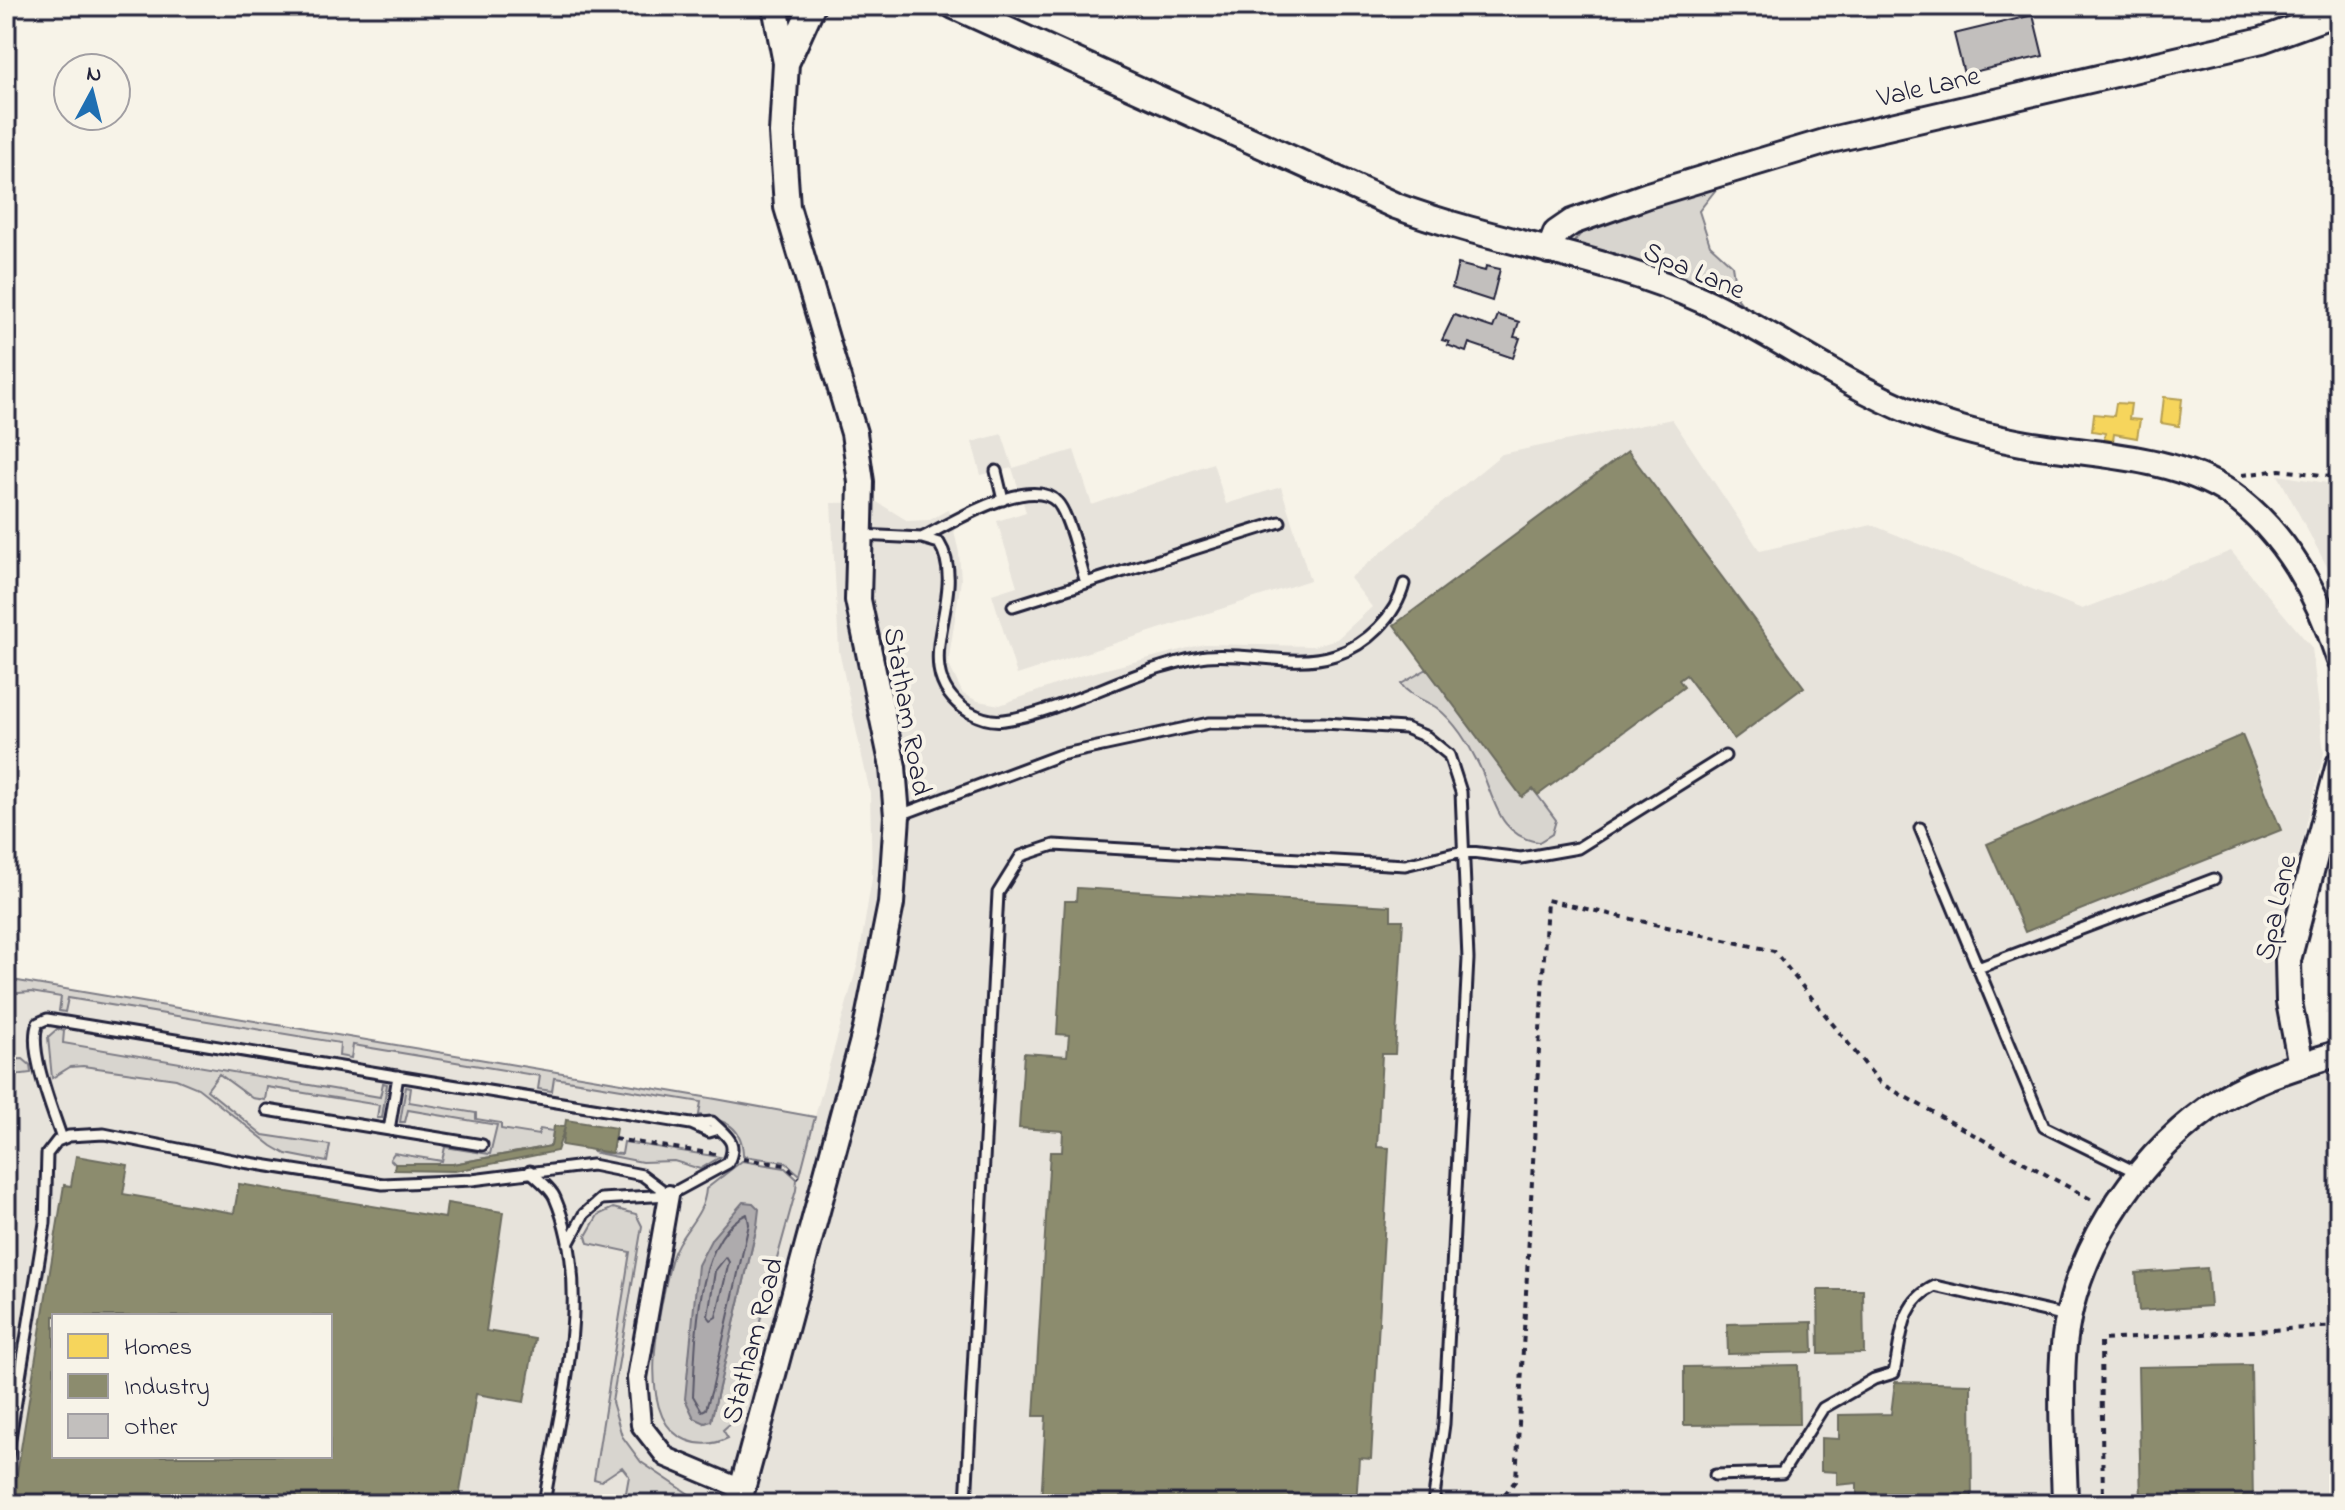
<svg xmlns="http://www.w3.org/2000/svg" width="2345" height="1510" font-family="'Indie Flower',sans-serif">
	<rect width="100%" height="100%" fill="#f7f3e8"/>
	<filter id="ink" filterUnits="userSpaceOnUse"><feTurbulence type="fractalNoise" baseFrequency=".0125" numOctaves="2"/><feDisplacementMap in="SourceGraphic" scale="16" xChannelSelector="R" yChannelSelector="G"/><feConvolveMatrix kernelMatrix="1 2 1 2 8 2 1 2 1" color-interpolation-filters="sRGB"/></filter>
	<g filter="url(#ink)">
		<path fill="#e7e3db" fill-rule="evenodd" d="M1672,419L1760,551L1872,525L2082,609L2231,551L2312,648L2324,753L2278,940V1015L2339,1059V1504H6V979L815,1116L858,963L872,878L870,793L839,651L831,503L877,502L908,521L930,520L949,509L959,553L961,580L948,663L963,694L978,701L1000,705L1079,676L1204,644L1313,646L1337,639L1372,607L1350,578L1502,454ZM54,1316H330V1456H54Z
			M1002,434L1013,468L1074,450L1092,505L1213,463L1226,504L1281,487L1310,580L1017,675L992,594L1017,586L997,521L1026,512L1012,468L981,475L972,442Z
			M2278,475L2339,485V589Z
			M2339,953V1014H2325Z"/>
		<path fill="#d8d5cf" stroke="#7d7c85" stroke-width="2" fill-rule="evenodd" d="M1721,183L1699,211L1710,245L1732,265L1737,298L1746,309L1573,243L1592,220Z
			M1427,669L1522,796L1533,789L1556,820L1552,834L1539,842C1496,836 1495,796 1478,763C1469,744 1454,721 1437,708C1425,700 1409,696 1401,684Z
			M6,979L716,1099L815,1117L800,1175L785,1162L743,1156C743,1126 725,1120 699,1115L701,1102L554,1078L552,1091L538,1089L540,1076L353,1045L351,1058L339,1056L340,1043L68,998L65,1012L59,1011L61,997L31,992L6,994Z
			M57,1029L64,1031L63,1043L380,1097L383,1083L387,1084L382,1118H377L379,1105L267,1087L265,1100L252,1098L219,1074L207,1090L263,1135L330,1145L327,1162L286,1154L272,1146L198,1088L176,1079L83,1066L70,1067L52,1078L48,1037Z
			M23,1059L30,1065L31,1073L6,1076V1060Z
			M406,1087L411,1088L409,1102L476,1113V1119L501,1123V1129L538,1135L540,1129L553,1131L551,1146L453,1164H395L390,1159L394,1153L442,1161L445,1147L490,1154L497,1125L408,1110L405,1122H400Z
			M624,1142L720,1157L700,1169L674,1161L642,1162L592,1152L622,1154Z
			M742,1161L785,1168L797,1179L796,1190L732,1422L723,1430L728,1438C714,1445 701,1446 686,1440C632,1419 661,1303 671,1261C678,1233 704,1218 706,1189ZM757,1226L711,1421L705,1423Z
			M613,1208L636,1214L642,1226L612,1402L622,1436L641,1462L704,1504H624L629,1476L622,1467L601,1481L594,1479L630,1252L588,1243L586,1236L598,1215Z"/>
		<path fill="#aeabad" stroke="#76747f" stroke-width="2" d="M743,1202L753,1203L759,1209L757,1226L711,1421L705,1423L694,1418L685,1399L698,1265L712,1238Z"/>
		<path fill="#f6d55c" stroke="#b69f52" stroke-width="2" d="M2164,397L2182,399L2179,426L2161,423Z
			M2116,403L2131,404L2129,419L2140,420L2137,438L2114,434L2113,441L2104,439L2105,433L2092,431L2094,414L2114,416Z"/>
		<path fill="#8c8c6e" stroke="#6c6c5f" stroke-width="2" fill-rule="evenodd" d="M1628,451L1804,687L1734,739L1686,675L1679,680L1684,687L1538,795L1533,789L1522,797L1394,625Z
			M2242,735L2281,830L2025,932L1987,844Z
			M1077,888L1391,906V920H1403L1395,1054H1382L1377,1147L1389,1148L1371,1459L1359,1458L1356,1504H1041L1046,1416H1034L1050,1152H1062L1063,1131L1019,1128L1024,1053L1067,1056L1069,1035L1057,1034L1065,901H1076Z
			M566,1120L616,1128L612,1153L562,1145Z
			M554,1126L565,1127L557,1151L455,1171L394,1170L395,1164H453L551,1146Z
			M76,1156L128,1165L123,1194L234,1213L239,1184L445,1218L447,1203L503,1212L486,1331L535,1339L524,1402L476,1394L458,1504H12L64,1185L71,1186ZM54,1316H330V1456H54Z
			M2207,1268L2210,1306L2139,1311L2136,1273Z
			M1818,1290H1863L1864,1353L1819,1354Z
			M1812,1322L1813,1352L1728,1354L1727,1324Z
			M1798,1365L1799,1424L1684,1425V1367Z
			M2251,1365L2253,1504H2141L2138,1367Z
			M1895,1382L1971,1384L1972,1504H1553L1857,1495V1483L1837,1485V1472L1821,1471V1438L1839,1439V1415L1891,1414Z"/>
		<g fill="none" stroke-linecap="round" stroke-linejoin="round">
			<path stroke="#5a5969" stroke-width="2" d="M747,1214L749,1224L712,1389L706,1409L702,1411L693,1396C696,1347 694,1237 747,1214Z
				M726,1257L729,1262L716,1317L711,1320L708,1316L715,1271Z"/>
		</g>
		<path fill="#c2bfbd" stroke="#22223b" stroke-width="2" d="M2033,15L2043,56L1964,74L1954,34Z
			M1458,264L1485,271L1486,266L1500,269L1492,301L1452,288Z
			M1454,315L1493,328L1498,315L1519,322L1514,337L1520,338L1513,358L1469,343L1466,352L1447,345L1449,342L1442,340Z"/>
		<g fill="none" stroke-linecap="round" stroke-linejoin="round">
			<g stroke="#22223b" stroke-width="15">
				<path id="service" d="M996,471L1003,500
					M860,535L922,538L939,543C972,596 901,669 969,712C980,718 992,722 1004,720C1050,714 1108,684 1154,669C1171,664 1190,658 1207,656C1249,652 1295,668 1335,655C1367,645 1396,616 1404,584
					M922,538C950,523 1031,474 1057,502C1069,514 1080,564 1086,583L1013,606
					M1086,583L1280,522
					M900,815L1060,755L1209,723H1324L1405,728L1427,737L1449,755L1461,792L1468,959L1444,1424L1433,1504
					M1920,828L2044,1127L2138,1173
					M1978,968L2214,879
					M267,1110L482,1145
					M389,1130L398,1076
					M62,1139C53,1111 27,1049 38,1023L47,1019L691,1124L709,1132L719,1129
					M530,1171C538,1179 551,1188 555,1198C595,1293 559,1407 544,1504
					M568,1244L584,1214L601,1199L669,1195L728,1163C739,1141 726,1136 712,1122L691,1124
					M6,1463L45,1223L47,1154L57,1141L69,1136L104,1134L243,1162L383,1184L472,1180L592,1165L642,1175L669,1195
					M1715,1475L1782,1473L1823,1408L1874,1379L1894,1373C1902,1338 1899,1303 1935,1286L2067,1316
					M966,1504L998,893L1021,856L1054,845L1405,865L1463,851L1521,858L1578,848L1725,756"/>
			</g>
			<g stroke="#22223b" stroke-width="24">
				<path id="minor" d="M669,1195L637,1378L641,1425L666,1457L742,1489"/>
			</g>
			<g stroke="#22223b" stroke-width="30">
				<path id="tertiary" d="M954,6L1396,206C1496,243 1604,256 1702,300C1779,335 1854,393 1933,420C1963,431 1995,438 2027,444C2092,455 2173,455 2231,494C2285,532 2319,596 2339,658
					M787,61L812,6
					M1549,251L1556,233L1572,222L1648,195L1831,140L2262,40L2339,12
					M2301,1065L2289,1002L2288,960L2339,764
					M738,1504L866,1029L891,904L897,816L893,767L858,600L861,482L854,433L787,207L782,133L786,63L775,6
					M2065,1504C2064,1456 2060,1406 2063,1357C2069,1259 2131,1164 2210,1107C2248,1080 2295,1067 2339,1053"/>
			</g>
			<path stroke="#22223b" stroke-width="4" stroke-dasharray="6 6" stroke-linecap="butt" d="M2242,475L2280,470L2339,477
				M614,1139L715,1154
				M743,1159L785,1165L799,1178
				M1497,1504L1516,1480L1547,900L1774,951L1880,1083L2094,1201
				M2103,1504L2101,1340L2339,1326"/>
			<use href="#service" stroke="#f7f3e8" stroke-width="9"/>
			<use href="#minor" stroke="#f7f3e8" stroke-width="18"/>
			<use href="#tertiary" stroke="#f7f3e8" stroke-width="24"/>
		</g>
	</g>
	<g text-anchor="middle" stroke-width="8" stroke-linejoin="round" paint-order="stroke">
		<g font-size="28" fill="#22223b" stroke="#f7f3e8">
			<text transform="translate(1928 85) rotate(-13)" y="10">Vale Lane</text>
			<text transform="translate(1695 269) rotate(23)" y="10">Spa Lane</text>
			<text transform="translate(909 711) rotate(80)" y="10">Statham Road</text>
			<text transform="translate(2274 907) rotate(-77)" y="10">Spa Lane</text>
			<text transform="translate(751 1340) rotate(-75)" y="10">Statham Road</text>
		</g>
	</g>
	<rect width="2345" height="1510" fill="none" stroke="#f7f3e8" stroke-width="32"/>
	<rect x="16" y="16" width="2313" height="1478" fill="none" stroke="#22223b" stroke-width="3" filter="url(#ink)"/>
	<rect x="52" y="1314" width="280" height="144" fill="#f7f3e8" stroke="#a29fa3" stroke-width="2"/>
	<rect x="68" y="1334" width="40" height="24" fill="#f6d55c" stroke="#a29fa3" stroke-width="2"/>
	<text x="124" y="1354" font-size="24" fill="#22223b">Homes</text>
	<rect x="68" y="1374" width="40" height="24" fill="#8c8c6e" stroke="#a29fa3" stroke-width="2"/>
	<text x="124" y="1394" font-size="24" fill="#22223b">Industry</text>
	<rect x="68" y="1414" width="40" height="24" fill="#c2bfbd" stroke="#a29fa3" stroke-width="2"/>
	<text x="124" y="1434" font-size="24" fill="#22223b">Other</text>
	<g transform="translate(92 92) rotate(7)"><circle r="38" fill="#f7f3e8" stroke="#a29fa3" stroke-width="2"/>
	<path d="M0-6L14 30L0 20L-14 30Z" fill="#1f6fb2"/>
	<text y="-12" font-size="22" font-weight="bold" text-anchor="middle" fill="#22223b">N</text>
	</g>
</svg>
